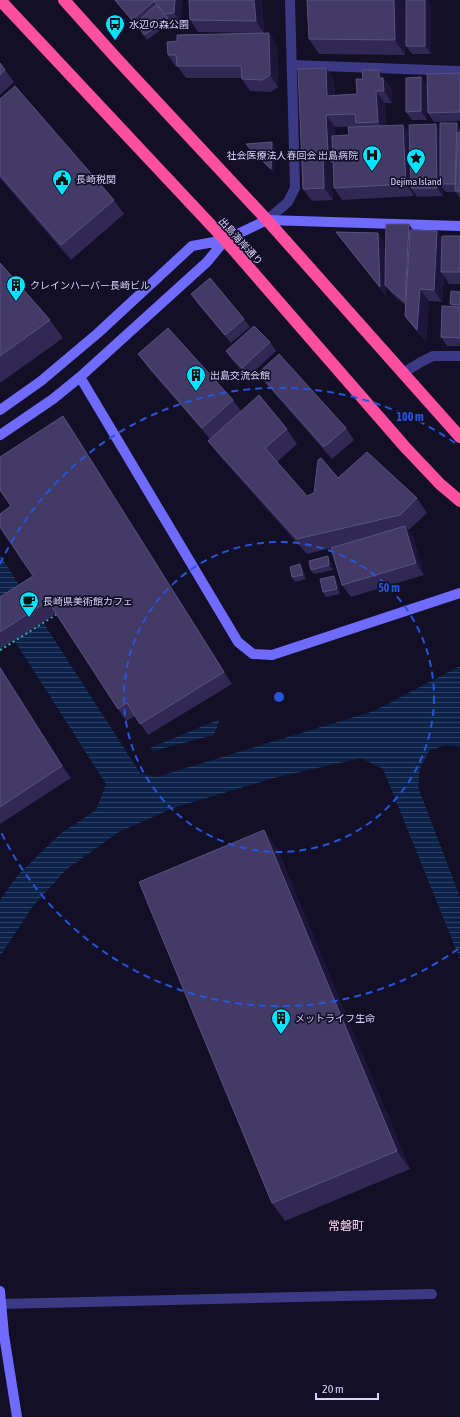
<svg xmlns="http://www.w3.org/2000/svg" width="460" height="1417" font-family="'Asap Condensed','Noto Sans JP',sans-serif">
	<defs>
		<pattern id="water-rules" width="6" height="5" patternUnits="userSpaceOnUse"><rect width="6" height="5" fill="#0c2248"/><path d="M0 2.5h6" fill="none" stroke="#2f4163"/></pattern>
	</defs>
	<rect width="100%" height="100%" fill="#130f26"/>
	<path fill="url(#water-rules)" d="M0,555L140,773L156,777L374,711L460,666V747L445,745L429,751L420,769L418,787L460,897V959L383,769L361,758L274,778L173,808L117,833L66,870L33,906L0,956V900L18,875L60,834L96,810L106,784L0,618Z
		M220,719L214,735L153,751L150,748Z"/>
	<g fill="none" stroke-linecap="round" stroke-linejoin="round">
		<path stroke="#2fb8b0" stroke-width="2.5" stroke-dasharray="2 3" stroke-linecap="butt" d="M0,650L58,613"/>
		<path stroke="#3d3a85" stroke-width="10" d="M292,65L460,71
			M267,220L288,202L295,188L290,0
			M403,373L421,362L433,356H460
			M0,1304L432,1294"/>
		<path stroke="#6f6bff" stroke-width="10" d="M80,377L238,642L253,654L272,655L460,593
			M0,410L41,381L98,333L192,246L225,240L267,220L460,226
			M0,435L53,399L80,377L207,262L225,240
			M0,1291L4,1335L17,1417"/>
		<path stroke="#ff4fa3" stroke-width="12" d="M0,0L225,240L405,447L440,484L460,501
			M64,0L117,59L267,220L460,437"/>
	</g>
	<path fill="#312854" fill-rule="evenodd" d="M114,0H182L180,21L171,22L147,40L140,29L142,26L141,25L138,28Z
		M184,0H268H261L262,1L264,33H269L277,45L278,87L271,92L250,91L242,79V78H186L178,67H176L168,55L259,33L198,32L190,20L189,0Z
		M404,0L405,55L319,54L309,39Z
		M406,0H428L431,5V54H412L406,46Z
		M0,63L14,82L0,95Z
		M326,68L334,80L335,95L357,94L387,82L388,84L392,90V103H385L386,126L403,125L410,134L460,128V198L456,192H446L443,189V196L417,197L414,192V196L342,200L334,188L333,163H331L333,200L312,201L303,189ZM358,126L359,127L349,135L335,136V127Z
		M460,73V121L434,122L428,113L427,90V120H412L406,112L421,77L427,86Z
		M0,99L114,200L124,214L71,260L0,178Z
		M246,144L275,146L274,173L249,149Z
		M413,230L442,238L460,236V284H449L444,276L442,302L429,301L426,342L414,328L405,316L406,306L391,293L386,286V296L342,240L336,232L378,233L384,242L385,271Z
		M0,263L50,320L63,338L0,383Z
		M460,292V346H447L441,337L452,306L450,304Z
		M191,294L244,319L250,327L231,343L197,303Z
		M270,342L276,351L248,377L232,360L226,351Z
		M138,354L233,400L241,411L287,429L297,444L277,462L307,496L314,493L338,478L417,498L427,513L410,529L408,530L413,537L424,575L351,597L342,585L331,548L307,554L219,455L208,441L210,439L149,369Z
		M258,373L346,428L354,440L332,459L267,385Z
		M72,428L232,684L148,735L135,716L126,721L56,614L0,649V597L33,576L11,506Z
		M331,561L333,570L314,574L311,570Z
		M303,569L306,579L295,582L292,577Z
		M337,580L340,594L326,597L323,592Z
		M0,666L71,778L0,824Z
		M264,830L277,848L410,1169L285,1221L272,1203Z"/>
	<path fill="#1d163a" d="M175,0H182L180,21L174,13Z
		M254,0H261L262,1L264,33L256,21Z
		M394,0H404L405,55L395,40Z
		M425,0H428L431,5V54L425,46Z
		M269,33L277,45L278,87L270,75Z
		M326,68L334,80L335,108L327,96Z
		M379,70L387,82L388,84L392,90V103L384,91L379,78Z
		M421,77L427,86V120L421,111Z
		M376,91L385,103L386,133L378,122Z
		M326,115L335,127L336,163L328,151Z
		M457,123L460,128V189L456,184Z
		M436,124L442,133L440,184L443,189V196L437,188Z
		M403,125L412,137L411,188L414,192V196L406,184Z
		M272,142L275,146L274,173L271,169Z
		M323,151L331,163L333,200L324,188Z
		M409,224L415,233L411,311L405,302Z
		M437,231L445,243L441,272L444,276L442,302L434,290Z
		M378,233L384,242L386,296L380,287Z
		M420,289L429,301L426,342L417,330Z
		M63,416L72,428L232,684L224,672Z
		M405,526L413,537L424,575L416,563Z
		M328,556L331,561L333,570L329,565Z
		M300,564L303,569L306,579L303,575Z
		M334,576L337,580L340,594L337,589Z
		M0,666L71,778L62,766L0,668Z
		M264,830L277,848L410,1169L397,1151Z"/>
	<path fill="#433a66" stroke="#5a527e" d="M115,0H175L174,13L165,14L154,1L132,20Z
		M189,0H254L256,21L190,20Z
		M307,0H394L395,40L309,39Z
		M406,0H425V46H406Z
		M156,5L168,18L144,35L140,29L142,26L138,21Z
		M269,33L270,75L262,80L242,79L241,66H177L176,55H168L167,42L177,41V35Z
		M0,63L5,70L0,75Z
		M326,68L327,96L357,94L356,79H363L362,70H379V78H383L384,91H376L378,122L356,123L355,114L326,115L328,151H323L324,188L303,189L298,69Z
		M460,73V112L428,113L427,74Z
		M421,77V111L406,112V78Z
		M15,86L114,200L61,245L0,175V99Z
		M440,123H457L455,184H440Z
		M436,124L437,188H411L409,125Z
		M403,125L406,184L334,188L332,136L349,135L348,127Z
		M458,132H460V191H455Z
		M272,142L271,169L246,144Z
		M386,224H409L405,302L385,285Z
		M410,230L437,231L434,290L420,289L417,330L405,316Z
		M336,232L378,233L380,287Z
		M442,236H460V272H441Z
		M0,263L50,320L0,356Z
		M210,278L244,319L225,335L191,294Z
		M451,291L460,292V305L450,304Z
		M442,306L460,307V338L441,337Z
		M254,326L270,342L242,368L226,351Z
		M168,328L233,400L202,428L138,354Z
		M279,354L346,428L324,447L258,373Z
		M259,395L287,429L265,448L307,496L314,493L318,460L321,458L338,478L367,452L417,498L400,515L297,539L208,441Z
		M63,416L224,672L140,724L127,703L118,709L48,601L0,632V597L33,576L0,527V514L11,506L0,490V457Z
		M405,526L416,563L342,585L331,548Z
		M328,556L329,565L311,570L309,561Z
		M300,564L303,575L292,577L290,567Z
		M334,576L337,589L323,592L320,579Z
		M0,668L62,766L0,807Z
		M264,830L397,1151L272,1203L139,882Z"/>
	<g fill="none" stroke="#2655da" stroke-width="2" stroke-dasharray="7 5">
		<circle cx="279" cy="697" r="155"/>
		<path d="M458 949A309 309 0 0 1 0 830M0 564A309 309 0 0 1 458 445"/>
	</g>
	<defs>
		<g id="bus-pin" transform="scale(1)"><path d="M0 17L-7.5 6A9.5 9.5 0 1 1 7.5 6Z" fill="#00e5ff" stroke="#130f26"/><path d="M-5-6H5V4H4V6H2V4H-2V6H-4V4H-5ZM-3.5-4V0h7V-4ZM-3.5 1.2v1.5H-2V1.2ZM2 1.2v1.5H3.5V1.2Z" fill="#111"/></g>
		<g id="hospital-pin" transform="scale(1)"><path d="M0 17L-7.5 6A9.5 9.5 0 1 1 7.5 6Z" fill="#00e5ff" stroke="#130f26"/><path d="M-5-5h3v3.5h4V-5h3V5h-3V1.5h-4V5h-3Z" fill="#111"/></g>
		<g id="sight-pin" transform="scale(1)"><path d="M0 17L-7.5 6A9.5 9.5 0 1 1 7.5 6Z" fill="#00e5ff" stroke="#130f26"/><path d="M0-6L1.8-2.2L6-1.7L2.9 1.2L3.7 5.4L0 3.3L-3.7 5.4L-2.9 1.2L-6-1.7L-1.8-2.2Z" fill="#111"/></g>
		<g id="civic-pin" transform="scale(1)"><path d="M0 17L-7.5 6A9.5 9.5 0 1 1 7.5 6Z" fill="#00e5ff" stroke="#130f26"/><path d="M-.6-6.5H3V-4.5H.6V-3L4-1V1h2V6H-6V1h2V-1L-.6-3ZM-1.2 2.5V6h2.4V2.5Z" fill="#111"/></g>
		<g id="building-pin" transform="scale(1)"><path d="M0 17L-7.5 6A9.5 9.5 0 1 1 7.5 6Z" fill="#00e5ff" stroke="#130f26"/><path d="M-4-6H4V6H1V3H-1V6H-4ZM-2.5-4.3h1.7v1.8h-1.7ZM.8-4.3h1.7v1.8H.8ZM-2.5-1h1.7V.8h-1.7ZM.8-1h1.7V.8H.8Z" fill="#111"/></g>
		<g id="cafe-pin" transform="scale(1)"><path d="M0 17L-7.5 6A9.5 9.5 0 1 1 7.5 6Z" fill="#00e5ff" stroke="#130f26"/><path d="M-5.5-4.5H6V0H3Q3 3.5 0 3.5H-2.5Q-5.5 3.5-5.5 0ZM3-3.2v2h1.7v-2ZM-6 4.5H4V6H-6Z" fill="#111"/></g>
	</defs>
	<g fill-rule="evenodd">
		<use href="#bus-pin" x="115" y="24"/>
		<use href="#hospital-pin" x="372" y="155"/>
		<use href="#sight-pin" x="416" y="158"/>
		<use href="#civic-pin" x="62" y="179"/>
		<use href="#building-pin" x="16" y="285"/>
		<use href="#building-pin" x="196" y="375"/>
		<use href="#cafe-pin" x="29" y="601"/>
		<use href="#building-pin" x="281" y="1018"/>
	</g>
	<g text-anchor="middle" stroke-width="3.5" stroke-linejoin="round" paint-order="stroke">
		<g font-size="10" fill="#d9d4ff" stroke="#130f26" text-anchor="start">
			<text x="129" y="28">水辺の森公園</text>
			<text x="358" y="159" text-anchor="end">社会医療法人春回会 出島病院</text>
			<text x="76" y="183">長崎税関</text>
			<text x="416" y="185" text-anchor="middle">Dejima Island</text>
			<text x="30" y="289">クレインハーバー長崎ビル</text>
			<text x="210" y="379">出島交流会館</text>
			<text x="43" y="605">長崎県美術館カフェ</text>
			<text x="295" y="1022">メットライフ生命</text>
		</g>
		<g font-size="10" fill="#d9d4ff" stroke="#130f26">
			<text transform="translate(241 241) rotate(48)" y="4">出島海岸通り</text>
		</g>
		<g font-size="12" fill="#ffd6f0" stroke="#130f26">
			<text x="346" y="1230">常磐町</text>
		</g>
	</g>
	<circle cx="279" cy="697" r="6" fill="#2655da" stroke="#130f26" stroke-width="2"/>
	<g font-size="12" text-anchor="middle" font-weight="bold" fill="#2655da" stroke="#130f26" stroke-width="3.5" stroke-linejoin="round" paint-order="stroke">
		<text x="410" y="421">100 m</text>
		<text x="389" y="592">50 m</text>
	</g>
	<path d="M316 1393v6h62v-6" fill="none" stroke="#d9d4ff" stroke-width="2"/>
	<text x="322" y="1393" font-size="12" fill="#d9d4ff" stroke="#130f26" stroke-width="3" paint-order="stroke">20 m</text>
</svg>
